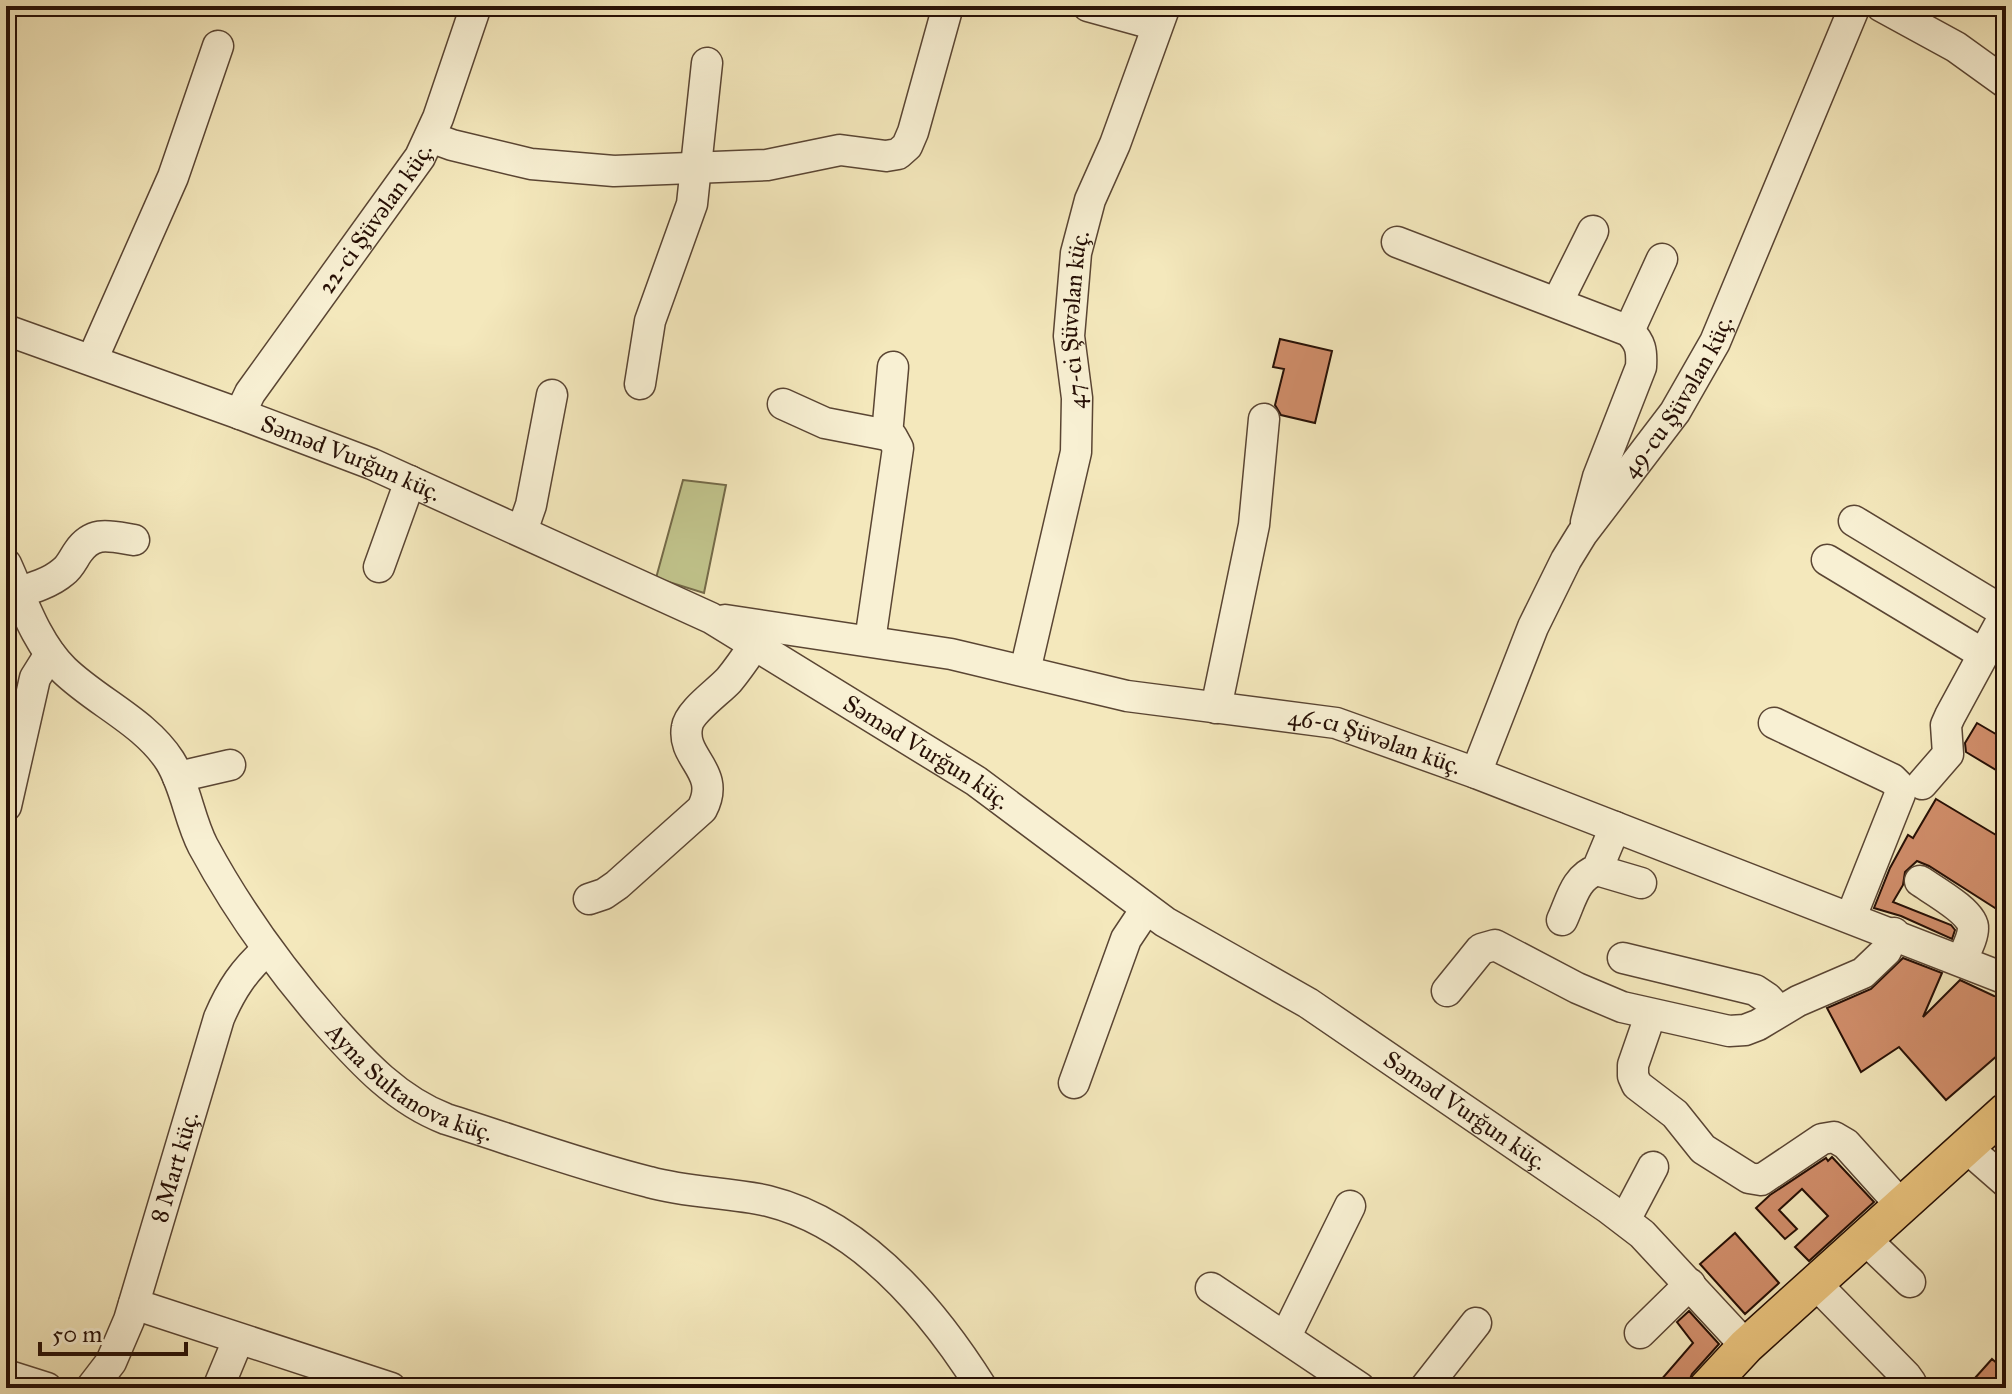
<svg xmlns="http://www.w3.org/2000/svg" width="2012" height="1394" font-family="'IM FELL Great Primer',serif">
	<rect width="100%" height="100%" fill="#f4e8bc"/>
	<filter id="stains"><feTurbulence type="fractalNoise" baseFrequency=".0025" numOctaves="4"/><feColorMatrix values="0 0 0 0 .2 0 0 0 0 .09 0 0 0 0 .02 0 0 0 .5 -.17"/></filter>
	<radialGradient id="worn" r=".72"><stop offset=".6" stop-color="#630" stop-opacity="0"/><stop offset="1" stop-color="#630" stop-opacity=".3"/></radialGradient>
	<path fill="#c1c48c" stroke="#746a48" stroke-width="2" d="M683,480L726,485L704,593L656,578Z"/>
	<path fill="#d18e6b" stroke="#260f05" stroke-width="2" d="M1280,339L1332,351L1315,423L1281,415L1275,405L1284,369L1273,367Z
		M1977,723L2006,740V776L1966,752L1965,743Z
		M1936,799L2006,841V915L1929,866L1917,861L1905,872L1903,885L1893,902L1951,925L1955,930L1952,939L1901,916L1874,908L1890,868L1908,835L1913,838Z
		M1903,958L1942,973L1923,1017L1960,980L1994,996L2006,997V1048L1946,1100L1899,1047L1861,1072L1827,1008L1871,989Z
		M1832,1157L1874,1202L1809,1261L1795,1247L1828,1216L1802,1189L1779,1210L1797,1229L1785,1239L1756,1208L1770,1195L1826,1158L1828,1161Z
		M1735,1233L1779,1283L1745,1314L1700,1264Z
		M1689,1311L1719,1344L1692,1374L1686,1388H1654L1693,1343L1677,1322Z
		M1992,1359L2006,1371V1388H1966Z"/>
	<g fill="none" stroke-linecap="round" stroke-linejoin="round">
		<g stroke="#5a4533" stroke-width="33">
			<g id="minor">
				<path d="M1088,6L1157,25"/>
				<path d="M1881,6L1956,47L2006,83"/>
				<path d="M430,137L452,145L531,164L614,171L767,165L840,150L886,156L898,154L907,146L913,132L948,6"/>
				<path d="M1397,242L1629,331C1641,343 1642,351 1641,367L1598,477L1586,522"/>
				<path d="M1558,301L1593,231"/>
				<path id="s1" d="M6,330L240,414L372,464L711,618L976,781L1165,922L1308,1003L1608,1208L1642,1234L1746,1346"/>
				<path d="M1629,331L1662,259"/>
				<path d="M92,360L173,177L218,46"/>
				<path d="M640,384L650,321L692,204L707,63"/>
				<path d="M783,404L825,423L887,435L892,437L898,448L870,641"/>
				<path id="s2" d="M240,414L250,393L420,157L438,118L476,6"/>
				<path d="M887,435L893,367"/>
				<path d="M1854,521L2006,613"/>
				<path d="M522,531L531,505L552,395"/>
				<path d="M1827,560L1983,654"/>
				<path id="s3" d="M6,564C22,599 36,643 64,670C97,702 145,722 170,761C186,787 189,819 203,846C238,911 280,969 329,1025C363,1063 397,1100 446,1119C513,1140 580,1165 649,1182C688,1193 729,1192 768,1201C861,1224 933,1310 982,1388"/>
				<path d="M379,567L410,481"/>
				<path d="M6,596C25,590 48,585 63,572C70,567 73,559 78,552C93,530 110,536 134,540"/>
				<path id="s4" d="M725,620L951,654L1127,696L1336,723L1476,773L2006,979"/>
				<path id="s5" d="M1025,671L1076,452L1077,398L1069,336L1076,253L1090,200L1115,144L1165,6"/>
				<path d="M1216,708L1254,525L1264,419"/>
				<path d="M1774,723L1892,779L1899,786L1900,794L1851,917"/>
				<path id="s6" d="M1476,773L1533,627L1566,560L1582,534L1675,412L1715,342L1855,6"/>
				<path d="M178,777L230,765"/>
				<path d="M1922,784L1948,754L1946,725L1950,716L2006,613"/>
				<path d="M6,806L35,678L50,654"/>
				<path d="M1597,870L1641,883"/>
				<path d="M1920,881C1933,890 1974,913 1973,928C1973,938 1966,950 1962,960"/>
				<path d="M589,899L604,894L617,885L702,809C722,771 681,759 687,727C689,712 718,692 729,680C738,669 747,656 755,644"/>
				<path d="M1562,920C1571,901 1575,877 1597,870L1615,827"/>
				<path d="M1623,958L1755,990L1767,998L1779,1011"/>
				<path d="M1447,991L1481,949L1495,945L1577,988L1622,1007L1729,1031L1745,1030L1758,1025L1798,1001L1863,973L1886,951L1894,933"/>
				<path d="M1650,1016L1633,1065V1076L1637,1085L1675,1114L1703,1149L1749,1178L1761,1180L1822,1139L1834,1137L1846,1144L1900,1204"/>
				<path d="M1074,1083L1126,939L1146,909"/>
				<path d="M1966,1147L2006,1182"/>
				<path d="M1625,1220L1653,1167"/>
				<path d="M1864,1238L1910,1282"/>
				<path d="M1815,1283L1906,1376L1911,1383L1910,1388"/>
				<path d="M1211,1288L1360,1388"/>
				<path d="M134,1304L391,1388"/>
				<path d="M1640,1333L1690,1284"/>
				<path d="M1286,1336L1350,1206"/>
				<path d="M6,1375L47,1388"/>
				<path id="s7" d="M91,1388L111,1362L129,1320L219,1018C231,990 244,970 267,950"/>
				<path d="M218,1388L238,1340"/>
				<path d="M1425,1388L1476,1323"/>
			</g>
		</g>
		<g stroke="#260f05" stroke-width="39">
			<path id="major" d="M1707,1388L1746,1346L2006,1111"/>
		</g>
		<use href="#minor" stroke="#f8f0d3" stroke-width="30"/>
		<use href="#major" stroke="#eac47e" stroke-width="36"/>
	</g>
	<g text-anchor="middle" stroke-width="8" stroke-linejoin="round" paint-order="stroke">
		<g font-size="24" fill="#260f05" stroke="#f8f0d3">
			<text dy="8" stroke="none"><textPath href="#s2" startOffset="238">22-ci Şüvəlan küç.</textPath></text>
			<text dy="8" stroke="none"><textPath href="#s5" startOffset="358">47-ci Şüvəlan küç.</textPath></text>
			<text dy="8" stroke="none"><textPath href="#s6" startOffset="430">49-cu Şüvəlan küç.</textPath></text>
			<text dy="8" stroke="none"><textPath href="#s1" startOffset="368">Səməd Vurğun küç.</textPath></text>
			<text dy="8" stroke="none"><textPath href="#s4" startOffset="662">46-cı Şüvəlan küç.</textPath></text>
			<text dy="8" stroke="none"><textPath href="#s1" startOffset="1016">Səməd Vurğun küç.</textPath></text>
			<text dy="8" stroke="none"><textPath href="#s3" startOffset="674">Ayna Sultanova küç.</textPath></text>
			<text dy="8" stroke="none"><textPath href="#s1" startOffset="1664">Səməd Vurğun küç.</textPath></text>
			<text dy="8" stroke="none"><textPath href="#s7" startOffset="238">8 Mart küç.</textPath></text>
		</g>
	</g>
	<rect width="2012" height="1394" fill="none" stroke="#f4e8bc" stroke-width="32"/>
	<rect x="8" y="8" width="1996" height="1378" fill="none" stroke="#260f05" stroke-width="4"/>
	<rect x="16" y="16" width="1980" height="1362" fill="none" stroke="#260f05" stroke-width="2"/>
	<path d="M40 1342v12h146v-12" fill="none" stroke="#260f05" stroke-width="4"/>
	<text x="52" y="1342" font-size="24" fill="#260f05" stroke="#f8f0d3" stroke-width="6" paint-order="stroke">50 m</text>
	<rect width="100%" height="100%" filter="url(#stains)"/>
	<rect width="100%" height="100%" fill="url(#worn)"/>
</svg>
